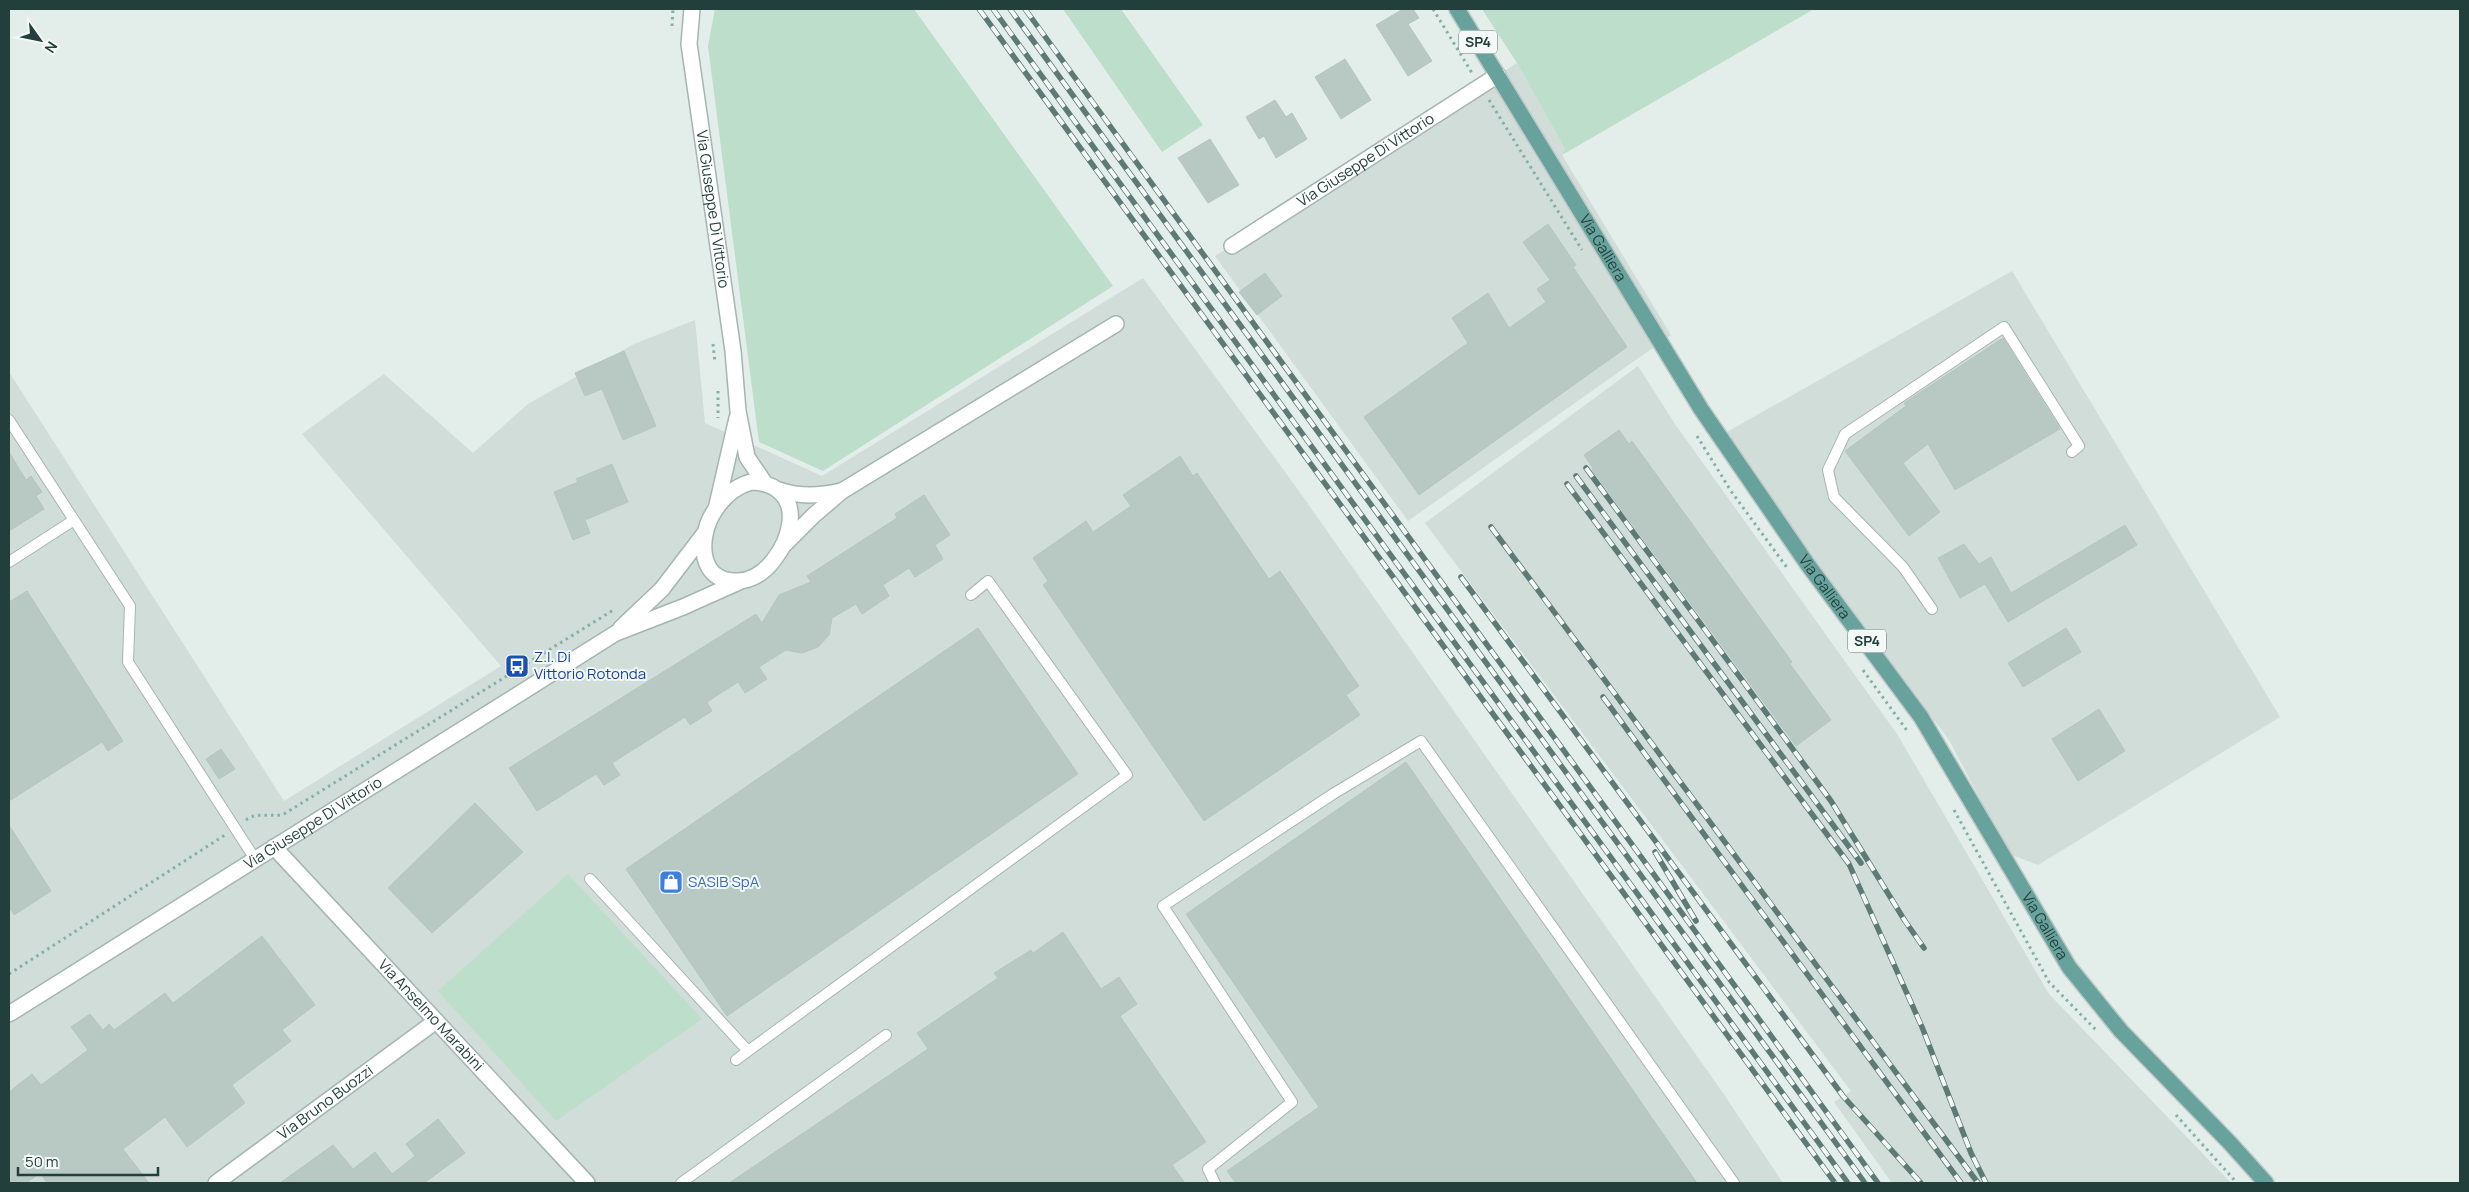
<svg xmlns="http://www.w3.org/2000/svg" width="2469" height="1192" font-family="Manrope,sans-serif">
	<rect width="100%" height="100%" fill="#e3edea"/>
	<path fill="#d1ddd9" d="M1517,63L1565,149L1562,155L1671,335L1408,521L1215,256Z
		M2012,271L2280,717L2038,865L2009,854L1949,740L1759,488L1727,432Z
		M1143,278L1296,487L1723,1093L1783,1183H9V372L284,801L501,666L302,434L384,374L473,453L528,404L634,344L695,320L705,423L822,476Z
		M1638,366L1675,424L1897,734L2049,994L2231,1183H1892L1834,1102L1851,1091L1425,523Z"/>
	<path fill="#bcdeca" d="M715,9H914L1113,286L823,471L759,442L708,46Z
		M1063,9H1121L1203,125L1162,152Z
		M1482,9H1814L1562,155L1565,149L1517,63Z
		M568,874L702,1019L556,1121L438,991Z"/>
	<path fill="#b8c8c3" stroke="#b5c7c2" d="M1403,9H1413L1419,18L1408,24L1432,61L1408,76L1376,25Z
		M1345,59L1371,100L1341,119L1315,77Z
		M1275,100L1286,117L1292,113L1307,139L1276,158L1264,136L1259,139L1246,117Z
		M1210,139L1239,185L1208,203L1178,158Z
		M1548,224L1576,265L1573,267L1627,347L1419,495L1364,417L1468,343L1452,318L1488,293L1509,328L1546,302L1537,289L1550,280L1523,242Z
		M1265,273L1282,296L1257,315L1239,292Z
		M2003,338L2060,429L1955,490L1928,444L1903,463L1940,512L1909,536L1845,451L1906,406L1904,403Z
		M624,351L656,426L623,440L602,389L585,396L575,373Z
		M1619,430L1629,444L1632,441L1792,662L1790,664L1831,720L1796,746L1592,470L1593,468L1584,455Z
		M9,452L26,480L31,476L42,492L36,496L44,509L9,531Z
		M1180,456L1193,476L1197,473L1269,579L1280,571L1359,686L1346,695L1360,715L1204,821L1043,585L1048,581L1033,558L1086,521L1093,532L1131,506L1123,495Z
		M612,464L628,502L585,520L590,533L573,540L554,492L578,482L576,479Z
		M924,495L950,535L935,545L943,559L915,577L909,568L883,585L889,596L862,614L856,604L832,618L829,635L818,647L802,653L786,650L759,667L767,679L745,693L738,682L707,702L712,711L690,725L685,717L612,763L620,775L604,785L596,774L537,811L509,768L756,614L762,623L779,595L811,582L807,576L897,518L895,514Z
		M2125,525L2137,545L2008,622L1985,584L1960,598L1938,558L1964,544L1979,564L1991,557L2011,593Z
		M27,591L123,741L108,751L102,742L9,801V602Z
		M978,628L1078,774L727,1016L626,869Z
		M2066,628L2081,652L2023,687L2008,663Z
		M2099,709L2125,751L2078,781L2052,739Z
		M221,749L235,769L219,779L206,759Z
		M1406,762L1697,1183H1236L1227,1171L1319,1107L1186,914Z
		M475,803L523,852L432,933L388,888Z
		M9,825L51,891L14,915L9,907Z
		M1063,932L1101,989L1119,977L1137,1004L1120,1016L1206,1142L1172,1165L1185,1183H729L928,1049L917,1033L998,978L994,973L1031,950L1033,953Z
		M262,936L315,1005L282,1030L291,1041L232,1085L245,1103L187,1147L165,1117L123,1149L149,1183H47L40,1173L26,1183H9V1092L32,1074L41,1085L88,1050L71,1027L90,1014L103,1030L109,1024L114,1030L165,993L173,1003Z
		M438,1119L465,1153L424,1183H280L333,1145L353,1169L375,1152L392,1174L415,1156L406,1144Z"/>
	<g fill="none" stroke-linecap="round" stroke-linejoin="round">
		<g stroke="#a5b5b2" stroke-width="12">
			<path id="service" d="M9,420L74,520
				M9,562L74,520L130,606L128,662L255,859
				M1932,609L1903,567L1834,497L1828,470L1845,434L2004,327L2079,446L2072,452
				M590,879L748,1051L1127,775L988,581L971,595
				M736,1060L748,1051
				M681,1183L886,1035
				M1215,1183L1208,1169L1292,1102L1163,906L1333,794L1421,741L1734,1183"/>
		</g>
		<g stroke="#a5b5b2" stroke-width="18">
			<g id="minor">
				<path id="s1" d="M1232,246L1498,75"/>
				<path d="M779,490C800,497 819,496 841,491"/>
				<path d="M783,546L814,515L842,491L1116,324"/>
				<path id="s2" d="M274,847L587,1183"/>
				<path id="s3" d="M216,1183L436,1021"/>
			</g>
		</g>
		<g stroke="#a5b5b2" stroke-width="18">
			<g id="tertiary">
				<path id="s4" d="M692,9L689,44L733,351L738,411L747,457L764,482"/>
				<path d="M751,482C775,482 793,497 790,522C787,547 766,580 738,581C699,583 698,540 712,515C721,499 733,487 751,482Z"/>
				<path d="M717,505L737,418"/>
				<path d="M621,628L662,589L704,534"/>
				<path id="s5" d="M9,1014L616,633L683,607L739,582"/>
			</g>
		</g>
		<g stroke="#c1c9c8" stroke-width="18">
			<g id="primary">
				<path id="s6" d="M1457,9L1701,409L1808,565L1921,717L2069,967L2121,1031L2229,1142L2266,1183"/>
			</g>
		</g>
		<path stroke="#83b1a9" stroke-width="3" stroke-dasharray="2.5 4" stroke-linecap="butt" d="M1433,9L1472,73
			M672,26L673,9
			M1489,100L1582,250
			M713,344L715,363
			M718,391V418
			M1697,436L1731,491L1788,569
			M1863,670L1908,732
			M1954,810L2049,982L2098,1032
			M246,820C257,811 271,818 284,814L615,609
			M9,974L225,835
			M2176,1115L2237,1183"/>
		<use href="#service" stroke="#fff" stroke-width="10"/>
		<use href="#minor" stroke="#fff" stroke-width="15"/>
		<use href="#tertiary" stroke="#fff" stroke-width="15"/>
		<use href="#primary" stroke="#67a39c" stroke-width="15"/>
		<g stroke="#5d7a76" stroke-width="5.5">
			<path id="rail" d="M979,9L1835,1183
				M993,9L1848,1183
				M1010,9L1865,1183
				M1025,9L1878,1183
				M1586,468L1831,801L1905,921L1924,948
				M1576,476L1861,863
				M1567,484L1849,864L1922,1027L1971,1153L1986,1183
				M1491,527L1978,1183
				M1461,577L1843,1096L1921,1183
				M1603,697L1961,1183
				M1655,852L1696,921"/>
		</g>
		<use href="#rail" stroke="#f4f9f7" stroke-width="4" stroke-dasharray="11" stroke-linecap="butt"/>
	</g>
	<defs>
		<g id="bus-square" transform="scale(1.25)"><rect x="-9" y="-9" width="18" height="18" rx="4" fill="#1a4fb4" stroke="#f4f9f7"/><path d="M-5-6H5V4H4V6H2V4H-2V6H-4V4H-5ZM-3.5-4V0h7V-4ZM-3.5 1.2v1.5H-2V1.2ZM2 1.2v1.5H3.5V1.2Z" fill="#fff"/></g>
		<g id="shop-square" transform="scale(1.25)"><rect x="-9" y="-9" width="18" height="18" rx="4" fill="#3f7fe0" stroke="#f4f9f7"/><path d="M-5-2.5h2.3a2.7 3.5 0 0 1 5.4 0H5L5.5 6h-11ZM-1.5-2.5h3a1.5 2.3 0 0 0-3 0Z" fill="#fff"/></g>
	</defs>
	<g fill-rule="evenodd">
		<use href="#bus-square" x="517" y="666"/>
		<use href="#shop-square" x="671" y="882"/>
	</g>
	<g text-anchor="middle" stroke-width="4" stroke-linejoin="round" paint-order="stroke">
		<g fill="#f4f9f7" stroke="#617773" stroke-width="1">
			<rect x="1459" y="30.5" width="38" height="23" rx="4"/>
			<rect x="1848" y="629.5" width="38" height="23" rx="4"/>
		</g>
		<g font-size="14" font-weight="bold" fill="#223f3b">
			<text x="1478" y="47">SP4</text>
			<text x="1867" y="646">SP4</text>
		</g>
		<g font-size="15" fill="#223f3b" stroke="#f4f9f7">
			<text dy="5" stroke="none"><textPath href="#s1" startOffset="159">Via Giuseppe Di Vittorio</textPath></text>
			<text dy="5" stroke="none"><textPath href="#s4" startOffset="202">Via Giuseppe Di Vittorio</textPath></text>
			<text dy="5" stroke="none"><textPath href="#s6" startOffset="280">Via Galliera</textPath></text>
			<text dy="5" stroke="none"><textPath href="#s6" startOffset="685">Via Galliera</textPath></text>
			<text dy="5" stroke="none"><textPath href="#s5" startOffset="359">Via Giuseppe Di Vittorio</textPath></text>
			<text dy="5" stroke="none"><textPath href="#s6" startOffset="1090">Via Galliera</textPath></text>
			<text dy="5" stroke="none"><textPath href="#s2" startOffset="230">Via Anselmo Marabini</textPath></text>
			<text dy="5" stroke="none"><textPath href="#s3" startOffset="136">Via Bruno Buozzi</textPath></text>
		</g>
		<g font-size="15" fill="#164399" stroke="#f4f9f7" text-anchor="start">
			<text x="534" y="662">Z.I. Di<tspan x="534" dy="17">Vittorio Rotonda</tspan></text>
		</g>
		<g font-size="15" fill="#366cbe" stroke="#f4f9f7" text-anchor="start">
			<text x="688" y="887">SASIB SpA</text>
		</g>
	</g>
	<rect width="2469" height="1192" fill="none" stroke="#223f3b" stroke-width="20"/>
	<g transform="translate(40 40) rotate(123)" stroke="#f4f9f7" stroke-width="4" paint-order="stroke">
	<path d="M0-4L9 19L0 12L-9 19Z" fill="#223f3b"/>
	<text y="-8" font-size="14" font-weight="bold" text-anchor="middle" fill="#223f3b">N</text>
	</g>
	<path d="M18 1167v8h140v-8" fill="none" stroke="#223f3b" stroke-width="2.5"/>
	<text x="25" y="1167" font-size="15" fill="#223f3b" stroke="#f4f9f7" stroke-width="4" paint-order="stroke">50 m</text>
</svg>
